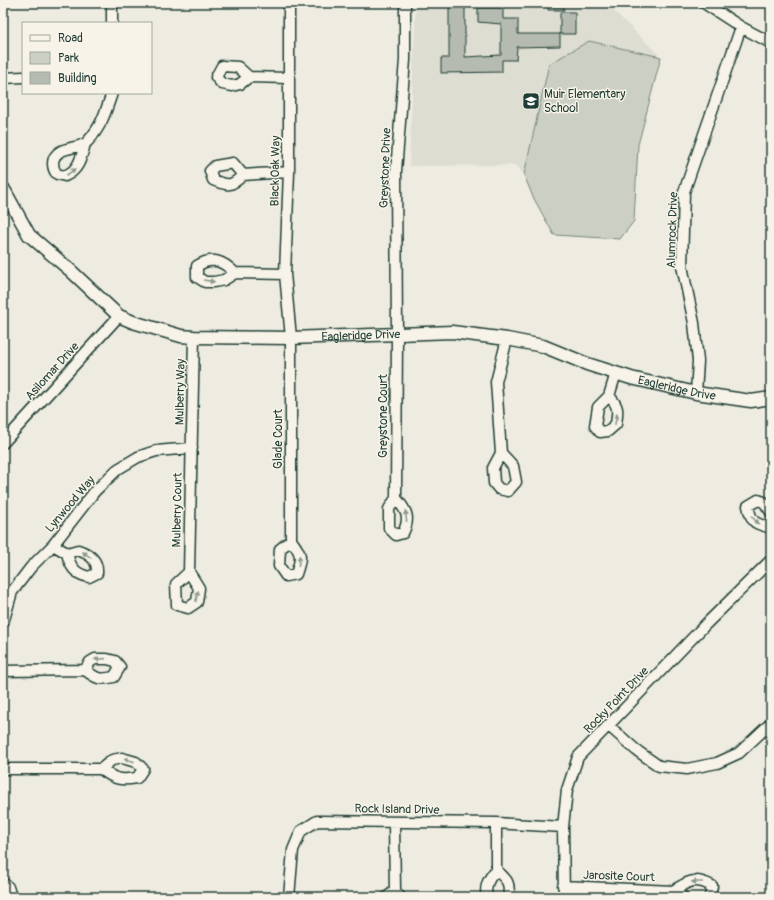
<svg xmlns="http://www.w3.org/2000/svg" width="774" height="900" font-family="Pangolin,sans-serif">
	<rect width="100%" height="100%" fill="#eeece1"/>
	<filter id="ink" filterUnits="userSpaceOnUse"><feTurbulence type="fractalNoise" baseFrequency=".025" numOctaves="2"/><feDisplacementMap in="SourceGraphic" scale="8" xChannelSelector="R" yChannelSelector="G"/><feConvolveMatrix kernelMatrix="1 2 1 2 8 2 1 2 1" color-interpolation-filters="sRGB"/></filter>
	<g filter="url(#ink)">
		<path fill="#ddddd2" d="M416,3H606L661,57L638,145L634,221L620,239L554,235L533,197L524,175L515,165L409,166Z"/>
		<path fill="#cccfc4" stroke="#76867c" d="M589,41L661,57L638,145L634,221L620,239L554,235L533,197L524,175L549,64Z"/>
		<path fill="#b5bbb0" stroke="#1f3d34" d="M449,3H465V57L501,55V24L478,22V8H503V19H518V34H560V46L517,47L516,60H502V72L441,73V58H449Z
			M548,3H563L564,10H548Z
			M560,12H575V34H560Z"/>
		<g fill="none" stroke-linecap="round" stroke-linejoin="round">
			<g stroke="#1f3d34" stroke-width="13">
				<path id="minor" d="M112,3V23
					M289,3V172L285,274L291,338V540C302,554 302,557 296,574L286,576L279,566L280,549L291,540
					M704,3L741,27L771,43
					M249,77L238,67L222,66L216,77L222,84L232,86L240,84L249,77L288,78
					M3,78L23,77
					M85,144C81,158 79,170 65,176L57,174C54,171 53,168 53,163C54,145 80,150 87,142C101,128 106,111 112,93
					M243,175L233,163L215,166L210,171L213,180C228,186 231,187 243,175L289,172
					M235,273C223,261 212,256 197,266V277L205,282H214L224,280L235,273L285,274
					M696,393L698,361L694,323L682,266L684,192L741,27
					M609,396C619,406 618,411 616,424L608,431L600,432L595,426L598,407L609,396L616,373
					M3,443L119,316
					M501,453L513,466L516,482L508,491L499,489L494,483L493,468L501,453L496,382L507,339
					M396,498C406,510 411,517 403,533L396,535L389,528V509L396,498L397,334L396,171L405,60V3
					M771,512L764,502L758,500L748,506C752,525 756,523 771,528
					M53,545L67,553C70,567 75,574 89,577L97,573C98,560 90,554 78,550L67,553
					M189,572L176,584L177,605L188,608L197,602L199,588L189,572L194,337
					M3,623L12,592L31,567L53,545L95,491L118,469L138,457L156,451L192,448
					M3,671L85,670C97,679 99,680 114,677L120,667L115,661L107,659H95L90,662L85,670
					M609,726L636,750L659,766L687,769L717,763L739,753L771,723
					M3,769H101C114,779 120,781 137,778L143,769L136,762L122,758L112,760L101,769
					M394,822L395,891L400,897
					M496,870C506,879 511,882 508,897
					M3,883L8,887L11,897
					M563,886L673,891L683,897
					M673,891C688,881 695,877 712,886L710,897
					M289,897L293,850L301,831L317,821L496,823L563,827
					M387,897L395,891
					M487,897C484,886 489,878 496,870V823
					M564,897L563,827L567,790L578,757L706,624L771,560"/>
			</g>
			<g stroke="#1f3d34" stroke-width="15">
				<g id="tertiary">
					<path id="s1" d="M3,188L29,235L70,270L119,316L133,322L181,336L194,337L291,338L452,332L507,339L543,346L587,364L631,378L696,393L751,401L771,398"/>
				</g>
			</g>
			<use href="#minor" stroke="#f7f3e8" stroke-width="10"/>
			<use href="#tertiary" stroke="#f7f3e8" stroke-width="12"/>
		</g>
		<defs><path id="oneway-solid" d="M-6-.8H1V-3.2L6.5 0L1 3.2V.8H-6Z"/></defs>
		<g fill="#8b988e">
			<use href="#oneway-solid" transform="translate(71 172) rotate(-35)"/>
			<use href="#oneway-solid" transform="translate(209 281) rotate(9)"/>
			<use href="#oneway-solid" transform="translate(616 419) rotate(-79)"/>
			<use href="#oneway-solid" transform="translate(406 516) rotate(-96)"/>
			<use href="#oneway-solid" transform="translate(755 520) rotate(46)"/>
			<use href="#oneway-solid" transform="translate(87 555) rotate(-145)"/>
			<use href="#oneway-solid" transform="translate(299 561) rotate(-84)"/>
			<use href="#oneway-solid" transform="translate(197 596) rotate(-78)"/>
			<use href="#oneway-solid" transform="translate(100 659) rotate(176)"/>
			<use href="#oneway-solid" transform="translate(129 760) rotate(-164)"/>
			<use href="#oneway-solid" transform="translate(697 882) rotate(180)"/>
		</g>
	</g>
	<defs>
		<g id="school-square" transform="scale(0.9)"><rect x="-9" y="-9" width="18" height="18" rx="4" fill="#1f3d34" stroke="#f7f3e8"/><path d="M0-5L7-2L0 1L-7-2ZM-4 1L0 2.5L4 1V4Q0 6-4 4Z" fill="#fff"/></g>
	</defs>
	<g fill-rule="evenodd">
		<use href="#school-square" x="531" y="101"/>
	</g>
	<g text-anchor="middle" stroke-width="3" stroke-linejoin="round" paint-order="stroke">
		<g font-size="12" fill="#1f3d34" stroke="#f7f3e8" text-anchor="start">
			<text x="544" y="98">Muir Elementary<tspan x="544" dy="14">School</tspan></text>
		</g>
		<g font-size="12" fill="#1f3d34" stroke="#f7f3e8">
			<text transform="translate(385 168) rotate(-88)" y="4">Greystone Drive</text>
			<text transform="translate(275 171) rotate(-89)" y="4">Black Oak Way</text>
			<text transform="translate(672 230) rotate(-88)" y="4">Alumrock Drive</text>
			<text dy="4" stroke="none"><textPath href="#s1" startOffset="420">Eagleridge Drive</textPath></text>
			<text transform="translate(52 371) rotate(-48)" y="4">Asilomar Drive</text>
			<text dy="4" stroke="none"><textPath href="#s1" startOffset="744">Eagleridge Drive</textPath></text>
			<text transform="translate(180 392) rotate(-89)" y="4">Mulberry Way</text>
			<text transform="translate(383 416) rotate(-90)" y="4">Greystone Court</text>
			<text transform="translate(278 439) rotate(-90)" y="4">Glade Court</text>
			<text transform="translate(70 504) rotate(-50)" y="4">Lynwood Way</text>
			<text transform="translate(177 510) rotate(-89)" y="4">Mulberry Court</text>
			<text transform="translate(616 700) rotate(-46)" y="4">Rocky Point Drive</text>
			<text transform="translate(397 809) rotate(1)" y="4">Rock Island Drive</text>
			<text transform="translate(619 876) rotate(2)" y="4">Jarosite Court</text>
		</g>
	</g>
	<rect width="774" height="900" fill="none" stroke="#f7f3e8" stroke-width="16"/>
	<rect x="8" y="8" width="758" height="884" fill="none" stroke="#1f3d34" stroke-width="1.5" filter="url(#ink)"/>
	<rect x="22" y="22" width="130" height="72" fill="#f7f3e8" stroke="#a1aaa0"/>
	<rect x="30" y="35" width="20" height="6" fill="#f7f3e8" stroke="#a1aaa0"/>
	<text x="58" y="42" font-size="12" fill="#1f3d34">Road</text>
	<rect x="30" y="52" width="20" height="12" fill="#cccfc4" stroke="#a1aaa0"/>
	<text x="58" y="62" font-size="12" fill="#1f3d34">Park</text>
	<rect x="30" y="72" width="20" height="12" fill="#b5bbb0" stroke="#a1aaa0"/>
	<text x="58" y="82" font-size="12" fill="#1f3d34">Building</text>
</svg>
